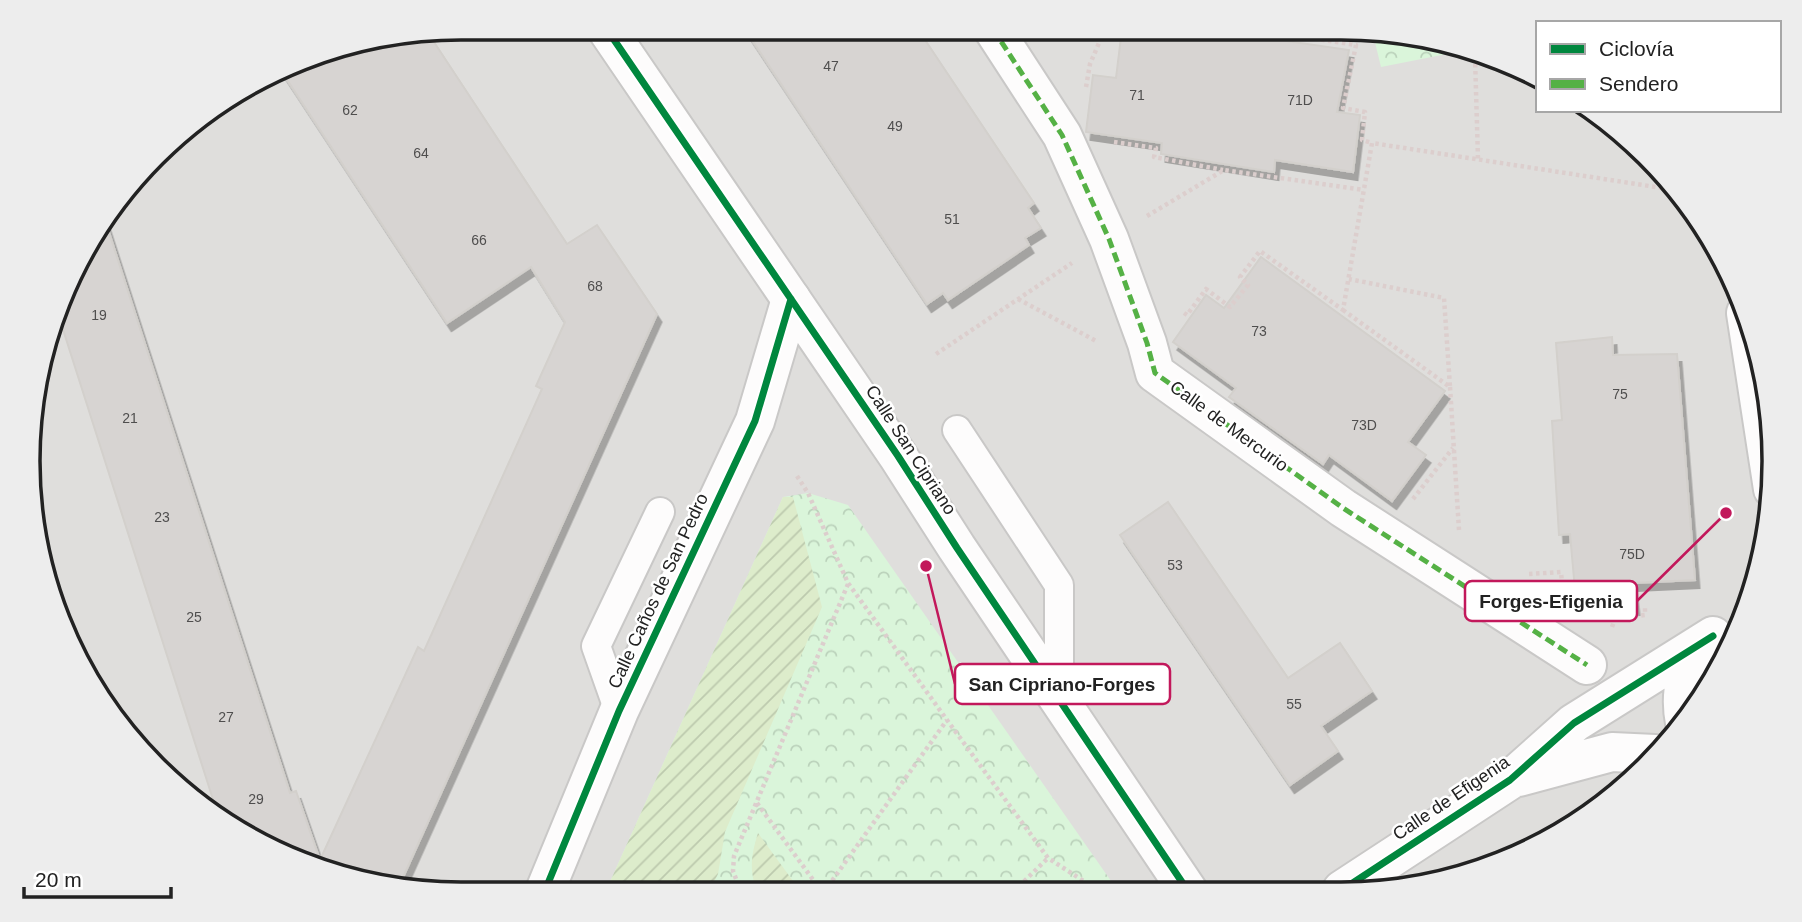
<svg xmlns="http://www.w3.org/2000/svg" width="1802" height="922" font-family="Arial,sans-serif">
	<defs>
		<pattern id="park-crowns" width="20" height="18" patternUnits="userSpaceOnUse" patternTransform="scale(1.75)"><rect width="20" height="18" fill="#daf5da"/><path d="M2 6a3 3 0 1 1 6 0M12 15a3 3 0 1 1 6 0" fill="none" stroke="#bbd2bb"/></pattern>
		<pattern id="garden-furrows" width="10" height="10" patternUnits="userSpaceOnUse" patternTransform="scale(1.75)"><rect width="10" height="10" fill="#ddeccb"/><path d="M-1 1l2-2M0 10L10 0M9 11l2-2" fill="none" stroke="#bdcaae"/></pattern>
		<filter id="shadow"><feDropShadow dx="4.5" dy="8" stdDeviation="0" flood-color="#0004"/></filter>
	</defs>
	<rect width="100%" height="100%" fill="#f0eeeb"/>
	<path fill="#dfdedc" d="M461,28L1369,29L1532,72L1538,77V110H1581L1666,175L1751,321L1773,489L1730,652L1684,725L1604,805L1506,861L1398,890L433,893L270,850L155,767L72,652L32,517L36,376L101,221L197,118L321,51Z"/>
	<path fill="url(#park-crowns)" d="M1372,30L1457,52L1381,67Z
		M808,493L848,505L1118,891L605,893L783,497Z"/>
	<path fill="url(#garden-furrows)" d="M783,497H793L822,607L725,832L718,874L709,892L605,893Z
		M758,833L801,892H757C749,869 751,856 758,833Z"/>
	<path fill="#d7d4d2" stroke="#d3d0cc" stroke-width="2" filter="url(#shadow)" d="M744,28H917L1034,203L1028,208L1041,228L1025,238L1029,245L948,300L943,293L927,304Z
		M1122,29H1203L1349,50L1337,112L1360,115L1353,172L1275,160L1274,172L1161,154L1162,143L1086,132L1093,75L1116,78Z
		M428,33L567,244L597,225L657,314L400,884L270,850L217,812L60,320L101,221L104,217L290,793L296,791L320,860L418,647L424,651L542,389L536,386L565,322L531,267L447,323L282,72L321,51Z
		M1261,257L1445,391L1408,442L1426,455L1392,501L1329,455L1323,464L1229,397L1236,388L1173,342L1206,295L1224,308Z
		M1612,337L1613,355L1677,354L1695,580L1632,583L1635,607L1577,612L1570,534L1559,535L1552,421L1562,420L1556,343Z
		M1168,502L1288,678L1340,643L1372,691L1321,726L1338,751L1290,785L1120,535Z"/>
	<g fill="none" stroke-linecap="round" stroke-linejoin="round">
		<g stroke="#c9c8c7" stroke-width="32">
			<path id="service" d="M957,430L1059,585V698
				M619,711L596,646L660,512"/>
		</g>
		<g stroke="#c9c8c7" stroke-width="42">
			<path id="pedestrian" d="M993,29L1062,135L1109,239L1147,343L1155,373L1343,508L1587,665"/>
		</g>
		<g stroke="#c9c8c7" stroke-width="42">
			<path id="minor" d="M1746,313L1773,489
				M1685,723C1679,693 1685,664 1708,642
				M1519,777L1612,752L1655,754
				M1342,890L1510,780L1574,723L1713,636
				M544,893L619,711L755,421L791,299"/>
		</g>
		<g stroke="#c9c8c7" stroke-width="42">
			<path id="tertiary" d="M606,28L898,456L957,548L1188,891"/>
		</g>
		<path stroke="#dccecd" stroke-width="4.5" stroke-dasharray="3.5 3.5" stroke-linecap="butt" d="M1252,29L1356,45L1343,108L1365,112L1362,140L1372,143
			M1047,30L1065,29
			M1475,57L1478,159
			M1086,87L1090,64L1105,29
			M1114,142L1156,148L1154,157L1223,170
			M1147,216L1224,170L1364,190
			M1018,299L1098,342
			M1343,310L1450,387L1444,298L1349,279
			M1184,313L1187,315L1206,289L1230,307L1248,285L1240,277L1260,251L1343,310L1372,143L1675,190
			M936,354L1072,263
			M1450,387L1459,530
			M797,476L808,493L848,583L947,720L1048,858L1099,891
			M1413,499L1453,448
			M1529,574L1561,572L1563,594
			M1612,627L1615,619L1645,615V605
			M757,803L822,892
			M1014,891L1048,858
			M741,892L733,871L734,856L848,584
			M824,892L947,720"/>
		<use href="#service" stroke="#fdfcfc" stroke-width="28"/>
		<use href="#pedestrian" stroke="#fdfcfc" stroke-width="38"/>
		<use href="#minor" stroke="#fdfcfc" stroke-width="38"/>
		<use href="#tertiary" stroke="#fdfcfc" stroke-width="38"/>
		<path stroke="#55b145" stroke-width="5" stroke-dasharray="10 5" stroke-linecap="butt" d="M993,29L1062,135L1109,239L1147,343L1155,373L1343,508L1587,665"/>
		<g stroke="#fff" stroke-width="11">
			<path id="cycleway" d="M606,28L898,456L957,548L1188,891
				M1342,890L1510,780L1574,723L1713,636
				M544,893L619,711L755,421L791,299"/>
		</g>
		<use href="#cycleway" stroke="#00873e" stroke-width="7"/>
	</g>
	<g text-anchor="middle" stroke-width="5" stroke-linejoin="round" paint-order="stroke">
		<g font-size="14" fill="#4f4e4e">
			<text x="831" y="71">47</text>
			<text x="1137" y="100">71</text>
			<text x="1300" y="105">71D</text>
			<text x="350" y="115">62</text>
			<text x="895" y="131">49</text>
			<text x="421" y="158">64</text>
			<text x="952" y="224">51</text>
			<text x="479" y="245">66</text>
			<text x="595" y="291">68</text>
			<text x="99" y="320">19</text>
			<text x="1259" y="336">73</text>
			<text x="1620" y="399">75</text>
			<text x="130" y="423">21</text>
			<text x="1364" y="430">73D</text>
			<text x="162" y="522">23</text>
			<text x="1632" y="559">75D</text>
			<text x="1175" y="570">53</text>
			<text x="194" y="622">25</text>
			<text x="1294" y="709">55</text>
			<text x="226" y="722">27</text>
			<text x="256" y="804">29</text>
		</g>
		<g font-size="18" fill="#222" stroke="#fff">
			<text transform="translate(1229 426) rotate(36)" y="6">Calle de Mercurio</text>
			<text transform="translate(911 450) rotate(57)" y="6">Calle San Cipriano</text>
			<text transform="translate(658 591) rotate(-65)" y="6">Calle Caños de San Pedro</text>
			<text transform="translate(1451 798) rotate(-34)" y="6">Calle de Efigenia</text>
		</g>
	</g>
	<path d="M0 0H1802V922H0ZM461 40H1341A421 421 0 0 1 1762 461V461A421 421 0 0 1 1341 882H461A421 421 0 0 1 40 461V461A421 421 0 0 1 461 40Z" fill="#ededed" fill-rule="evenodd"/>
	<path fill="none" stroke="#222" stroke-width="3.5" d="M461 40H1341A421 421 0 0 1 1762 461V461A421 421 0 0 1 1341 882H461A421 421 0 0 1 40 461V461A421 421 0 0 1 461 40Z"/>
	<path fill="none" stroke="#c2185b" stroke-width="2.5" d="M1726 513L1637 601M926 566L955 684"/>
	<g fill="#c2185b" stroke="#fff" stroke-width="2.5">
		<circle cx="1726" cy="513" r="7"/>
		<circle cx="926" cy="566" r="7"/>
	</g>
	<g fill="#fff" stroke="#c2185b" stroke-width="2.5">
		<rect x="1465" y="581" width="172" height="40" rx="7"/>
		<rect x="955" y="664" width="215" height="40" rx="7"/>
	</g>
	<g font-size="19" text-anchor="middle" font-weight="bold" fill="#222">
		<text x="1551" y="608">Forges-Efigenia</text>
		<text x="1062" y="691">San Cipriano-Forges</text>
	</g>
	<rect x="1536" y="21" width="245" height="91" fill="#ffffff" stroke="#a7a7a7" stroke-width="2"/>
	<rect x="1550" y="44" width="35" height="10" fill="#00873e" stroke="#a7a7a7" stroke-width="2"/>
	<text x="1599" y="56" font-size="21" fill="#222222">Ciclovía</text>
	<rect x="1550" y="79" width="35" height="10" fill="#55b145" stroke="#a7a7a7" stroke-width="2"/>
	<text x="1599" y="91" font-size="21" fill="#222222">Sendero</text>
	<path d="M24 887v10h147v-10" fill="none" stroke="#222222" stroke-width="3.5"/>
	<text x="35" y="887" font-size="21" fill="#222222" stroke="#ffffff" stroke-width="5" paint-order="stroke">20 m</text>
</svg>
